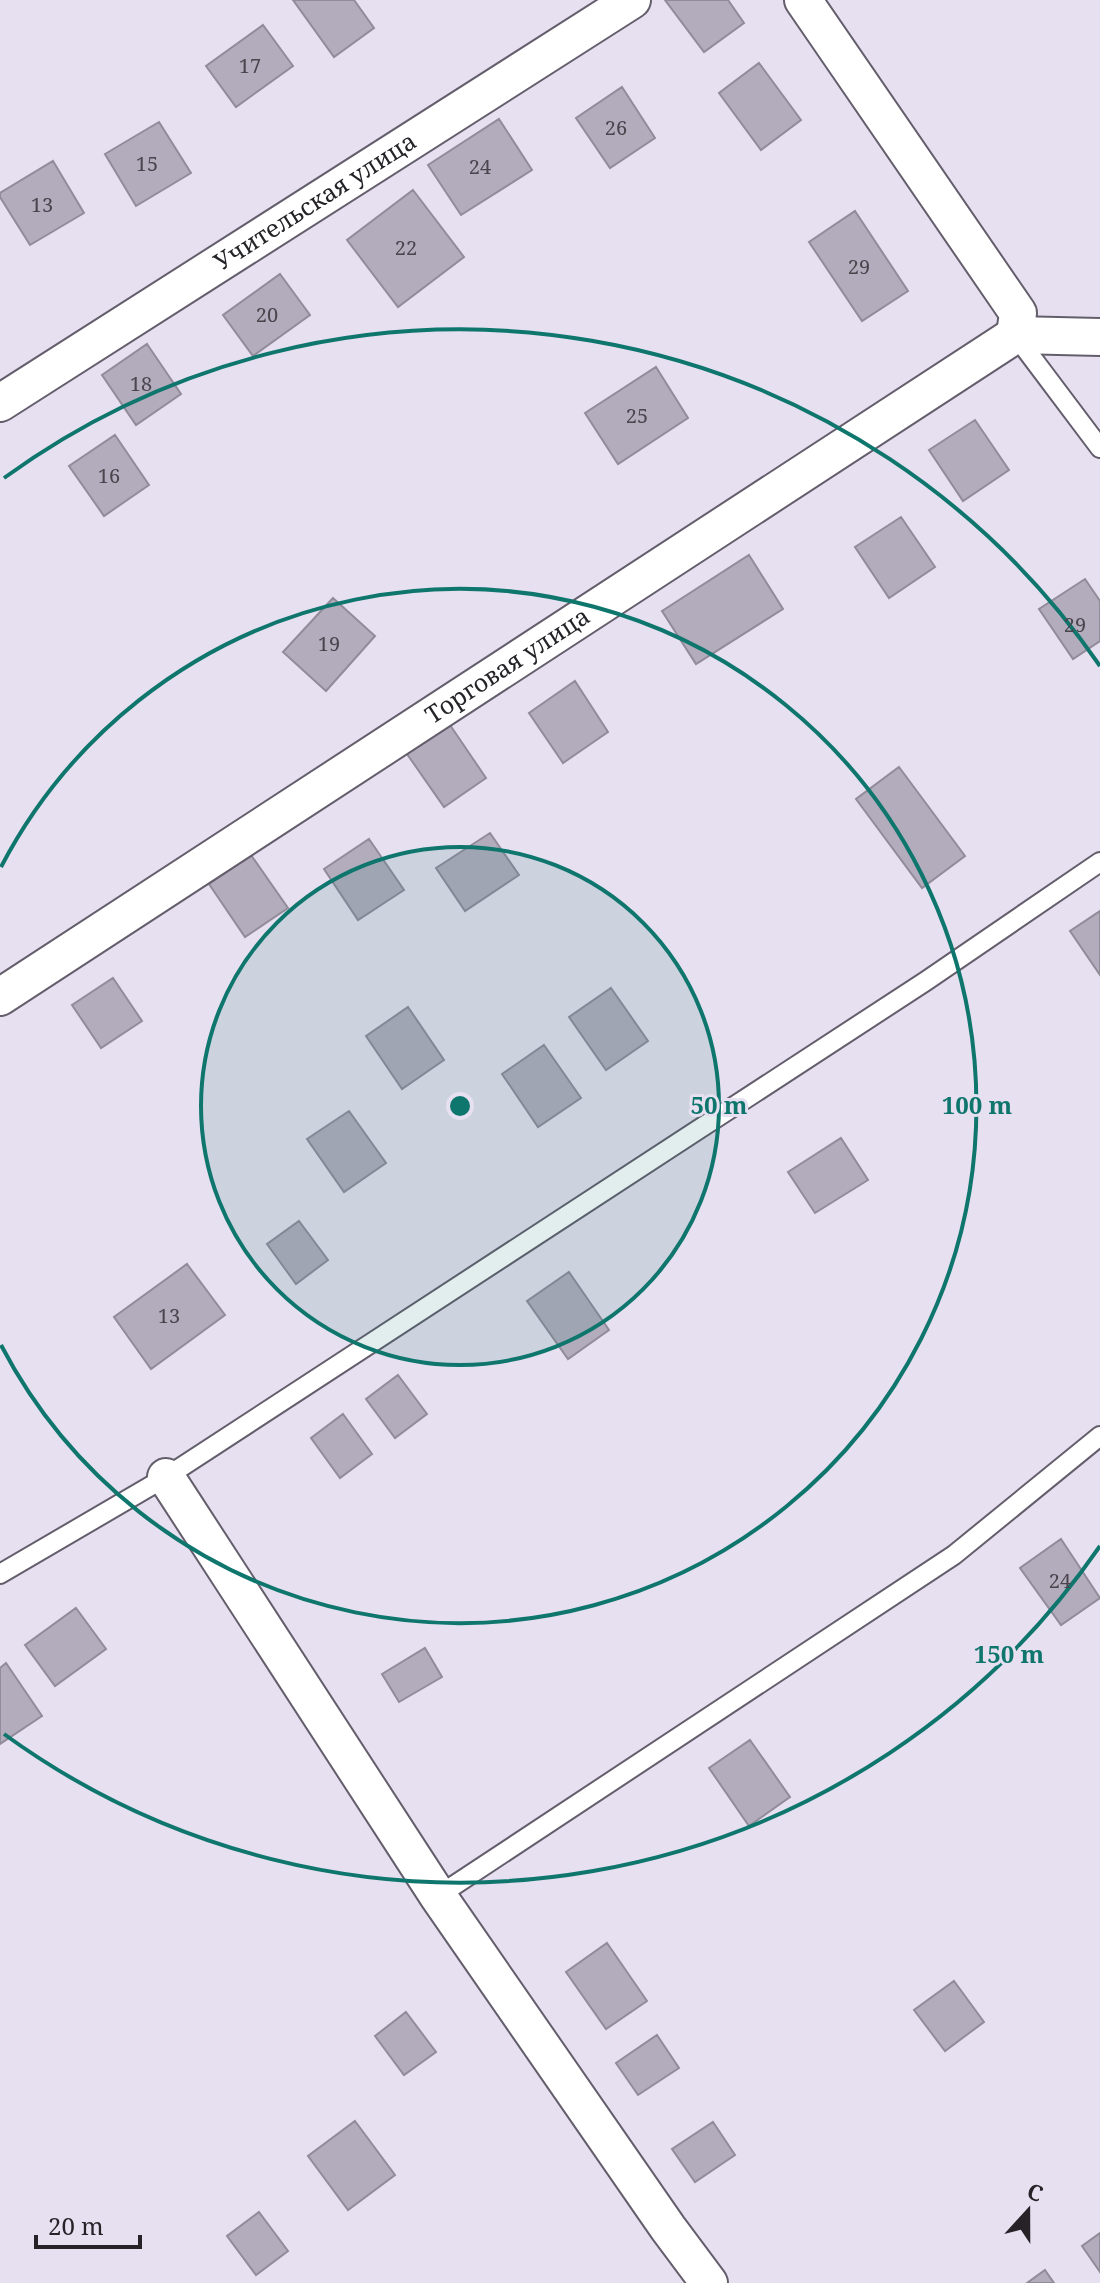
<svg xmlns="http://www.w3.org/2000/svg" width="1100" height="2283" font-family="'Noto Serif',serif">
	<rect width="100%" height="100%" fill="#e7e0f0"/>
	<path fill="#b3acbc" stroke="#928b9a" stroke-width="2" d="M293,0H354L374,28L334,57Z
		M665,0H728L744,23L704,52Z
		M263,25L293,66L236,107L206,66Z
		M759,63L801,120L761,150L719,93Z
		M622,87L655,138L610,168L576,118Z
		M499,119L532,170L461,215L428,165Z
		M159,122L191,173L136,206L105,154Z
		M53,161L84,213L30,245L0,197V193Z
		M413,190L464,257L398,307L347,240Z
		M855,211L908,291L862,321L809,242Z
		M280,274L310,315L253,356L223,315Z
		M147,344L181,394L136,425L102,375Z
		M656,367L688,418L618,464L585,413Z
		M975,420L1009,470L963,501L929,450Z
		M115,435L149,485L104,516L69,466Z
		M901,517L935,567L889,598L855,547Z
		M749,555L783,609L696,664L662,611Z
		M1085,579L1100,601V641L1073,659L1039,609Z
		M333,598L375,636L326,691L283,652Z
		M575,681L608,732L563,763L529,713Z
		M450,725L486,778L444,807L407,754Z
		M899,767L965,856L922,888L856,799Z
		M490,833L519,875L465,911L436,868Z
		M369,839L404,890L358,920L324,869Z
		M251,855L288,908L245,937L209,884Z
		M1100,911V975L1070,931Z
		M113,978L142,1021L101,1048L72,1005Z
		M611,988L648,1041L606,1070L569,1017Z
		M408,1007L444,1060L402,1089L366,1036Z
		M544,1045L581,1098L538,1127L502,1074Z
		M349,1111L386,1163L344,1192L307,1139Z
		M841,1138L868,1180L815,1213L788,1172Z
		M299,1221L328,1260L296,1284L267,1244Z
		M187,1264L225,1315L151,1369L114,1317Z
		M569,1272L609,1330L568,1359L527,1301Z
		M398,1375L427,1414L395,1438L366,1399Z
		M343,1414L372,1454L340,1478L311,1438Z
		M1061,1539L1100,1598L1061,1625L1020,1568Z
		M76,1608L106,1649L55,1686L25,1645Z
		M425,1648L442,1677L399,1702L382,1674Z
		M6,1663L42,1716L0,1744V1668Z
		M750,1740L790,1797L749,1826L709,1768Z
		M607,1943L647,2001L606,2029L566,1972Z
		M954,1981L984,2022L945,2051L914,2010Z
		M406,2012L436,2052L404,2075L375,2036Z
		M657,2035L679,2068L638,2095L616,2063Z
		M355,2121L395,2175L348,2210L308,2156Z
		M713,2122L735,2155L695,2182L672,2149Z
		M259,2212L288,2251L256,2275L227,2236Z
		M1100,2233V2272L1082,2246Z
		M1045,2270L1054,2283H1027Z"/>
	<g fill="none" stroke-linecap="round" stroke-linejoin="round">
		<g stroke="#645e6c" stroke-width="22">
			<path id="lane" d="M1015,335L1100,448
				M0,1574L166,1477L926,981L1100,862
				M438,1896L954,1555L1100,1436"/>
		</g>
		<g stroke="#645e6c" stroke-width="40">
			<g id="street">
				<path d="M803,0L1018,313L1015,335"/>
				<path d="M1015,335L1100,337"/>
				<path id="s1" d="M0,403L632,0"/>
				<path id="s2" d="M0,997L1015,335"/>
				<path d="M166,1477L438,1896L668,2228L709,2283"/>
			</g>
		</g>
		<use href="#lane" stroke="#fff" stroke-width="18"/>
		<use href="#street" stroke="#fff" stroke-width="36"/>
	</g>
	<circle cx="460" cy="1106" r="259" fill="#0f766e" fill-opacity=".12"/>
	<g fill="none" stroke="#0f766e" stroke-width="4">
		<circle cx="460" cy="1106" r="259"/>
		<path d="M1 867A517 517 0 1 1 1 1345"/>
		<path d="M1100 1546A776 776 0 0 1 4 1734M4 478A776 776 0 0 1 1100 666"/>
	</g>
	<g text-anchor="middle" stroke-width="6" stroke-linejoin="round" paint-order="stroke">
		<g font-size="20" fill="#48454d">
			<text x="250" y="73">17</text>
			<text x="616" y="135">26</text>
			<text x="147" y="171">15</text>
			<text x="480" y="174">24</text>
			<text x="42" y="212">13</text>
			<text x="406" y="255">22</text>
			<text x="859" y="274">29</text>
			<text x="267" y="322">20</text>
			<text x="141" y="391">18</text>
			<text x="637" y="423">25</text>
			<text x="109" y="483">16</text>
			<text x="1075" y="632">29</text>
			<text x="329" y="651">19</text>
			<text x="169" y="1323">13</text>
			<text x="1060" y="1588">24</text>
		</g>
		<g font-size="24" fill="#252328" stroke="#e7e0f0">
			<text dy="8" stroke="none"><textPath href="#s1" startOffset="374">Учительская улица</textPath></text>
			<text dy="8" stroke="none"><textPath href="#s2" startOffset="606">Торговая улица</textPath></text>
		</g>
	</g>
	<circle cx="460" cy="1106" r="12" fill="#0f766e" stroke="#e7e0f0" stroke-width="4"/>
	<g font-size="24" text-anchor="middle" font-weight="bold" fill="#0f766e" stroke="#e7e0f0" stroke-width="6" stroke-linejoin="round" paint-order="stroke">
		<text x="719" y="1114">50 m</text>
		<text x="977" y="1114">100 m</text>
		<text x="1009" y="1663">150 m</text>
	</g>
	<g transform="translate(1028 2211) rotate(21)" stroke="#e7e0f0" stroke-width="6" paint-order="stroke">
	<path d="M0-6L14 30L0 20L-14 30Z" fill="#252328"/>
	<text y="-12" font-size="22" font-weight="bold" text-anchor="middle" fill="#252328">С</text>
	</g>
	<path d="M36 2235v12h104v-12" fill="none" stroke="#252328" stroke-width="4"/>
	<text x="48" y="2235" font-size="24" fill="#252328" stroke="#e7e0f0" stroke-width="6" paint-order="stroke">20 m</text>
</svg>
